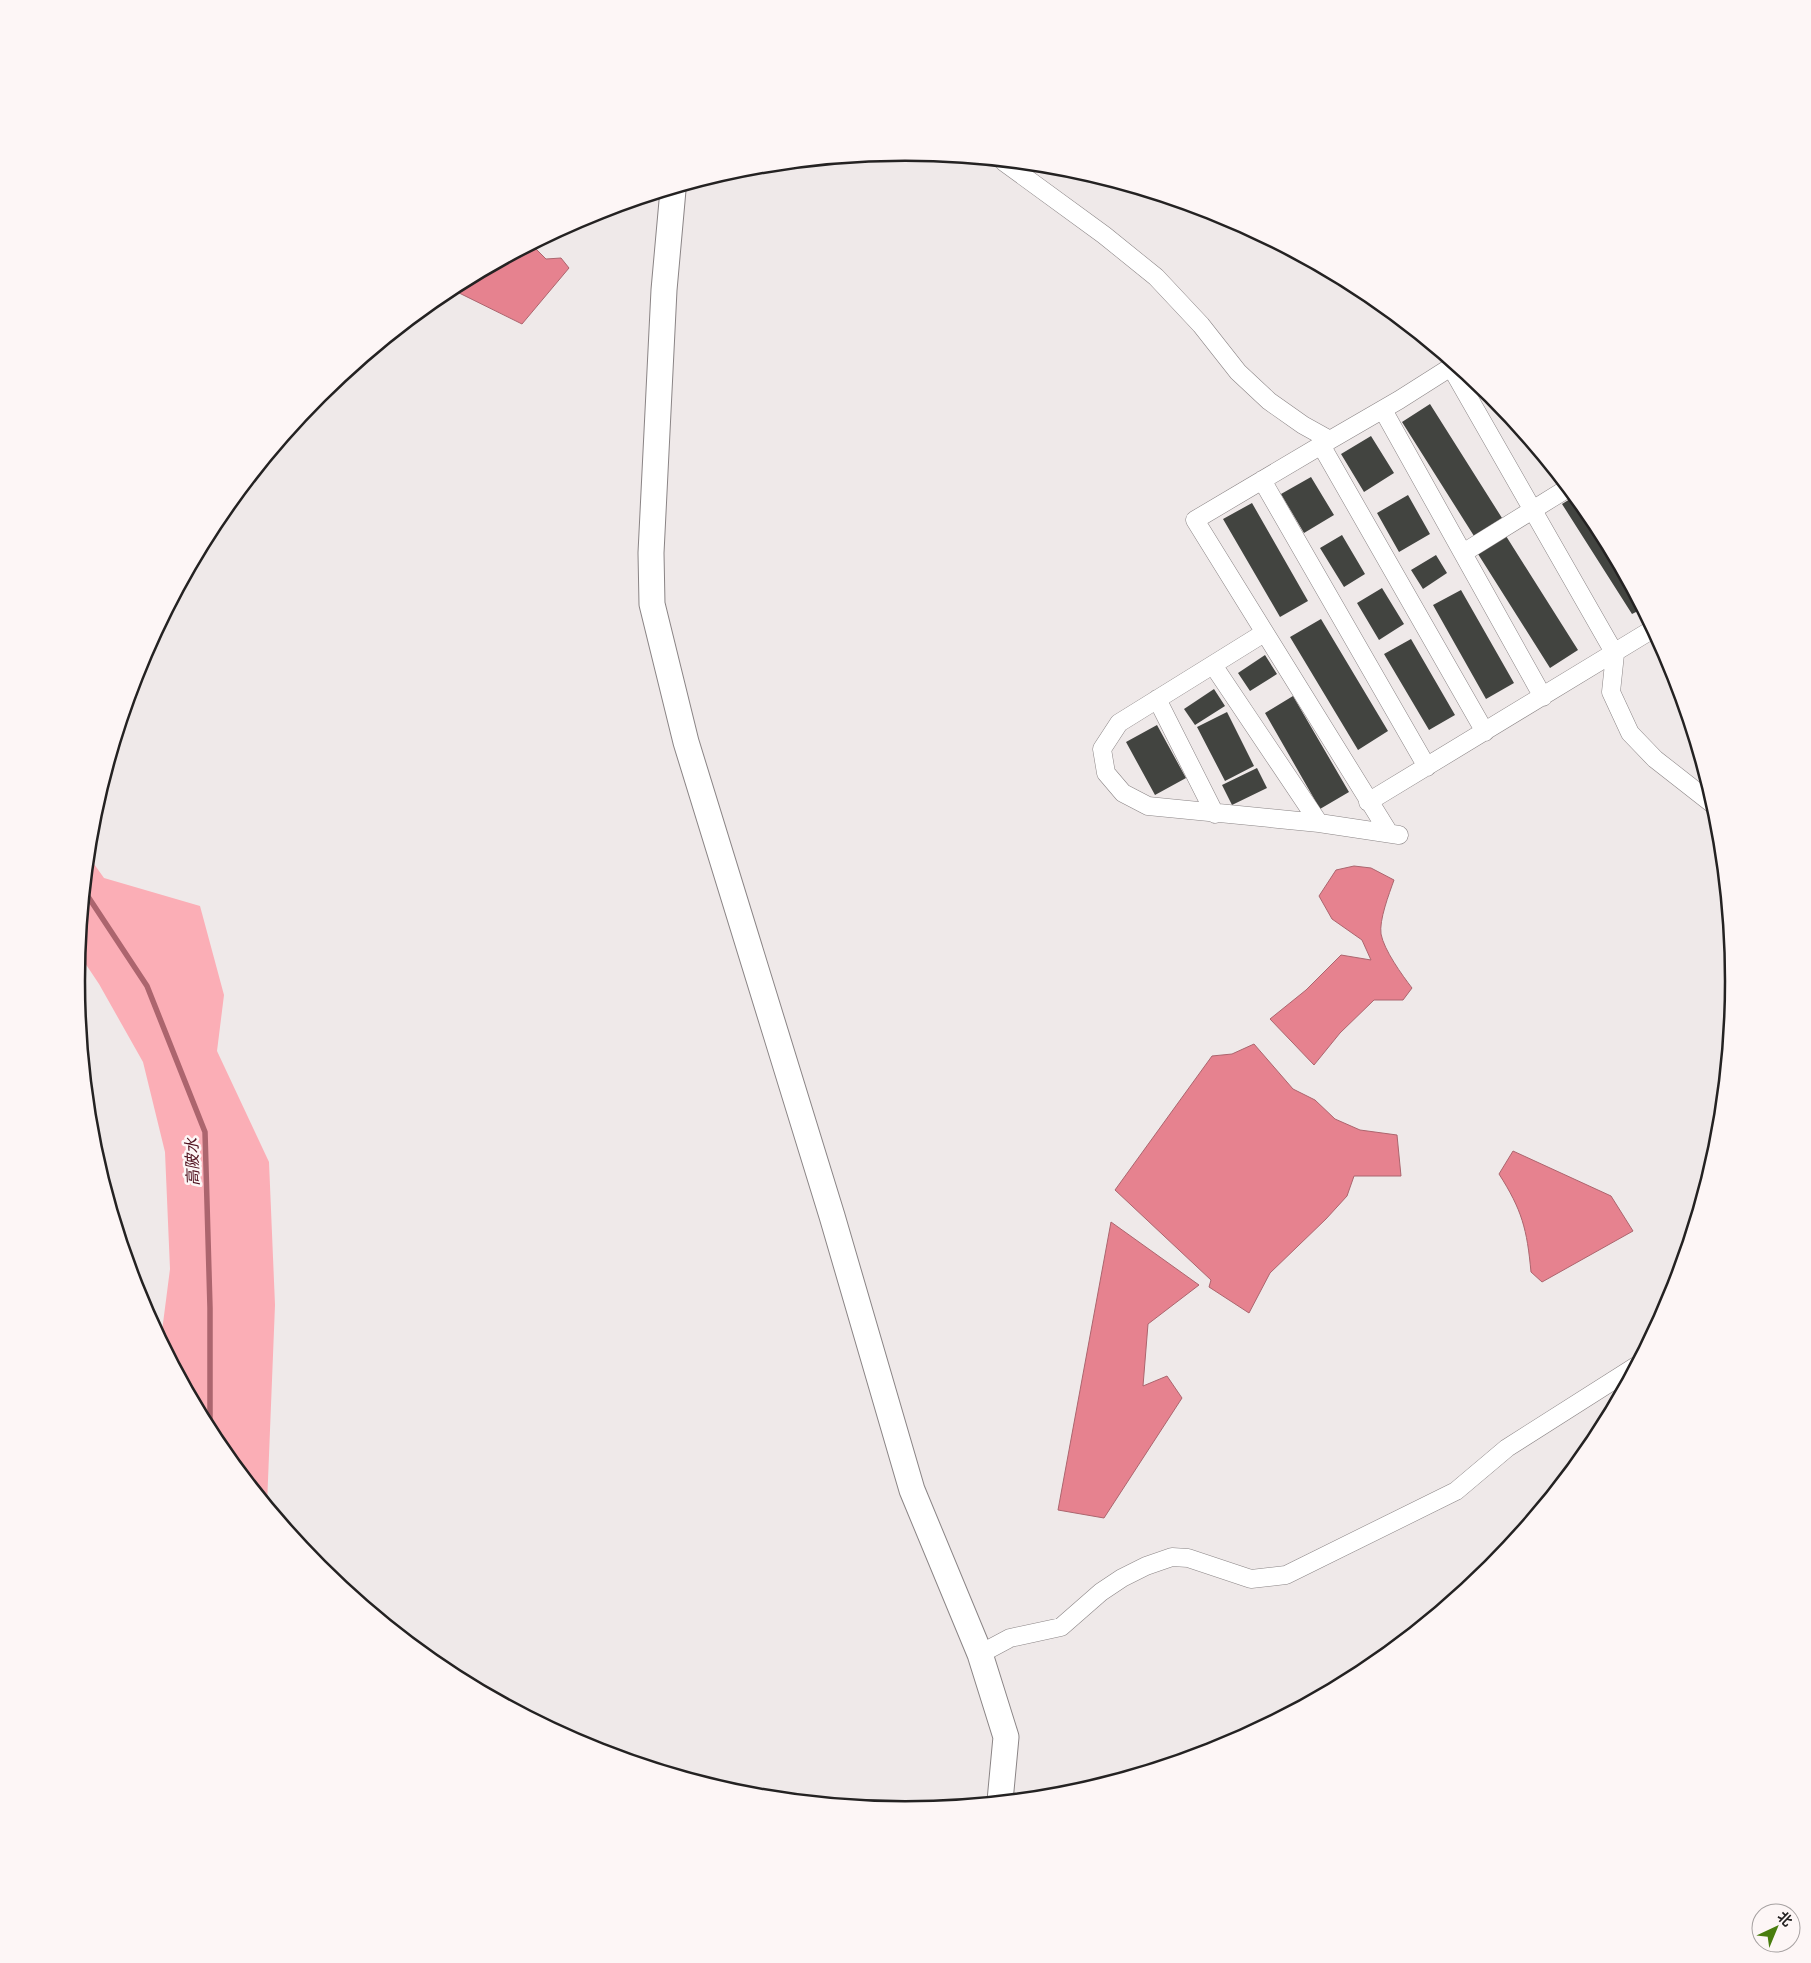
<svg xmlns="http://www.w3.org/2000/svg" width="1811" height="1963" font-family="'Fira Sans','Noto Sans SC',sans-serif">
	<rect width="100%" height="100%" fill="#efe9e9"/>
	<path fill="#fbaeb6" d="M89,857L104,878L200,906L224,995L217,1051L269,1162L275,1305L267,1505L216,1442L161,1339L170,1269L165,1152L143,1062L99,984L79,954Z"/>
	<path fill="#e6828f" stroke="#ac656e" d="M532,245L546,259L561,258L569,268L522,324L451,289Z
		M1354,866L1371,868L1394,880C1389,894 1379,920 1381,934C1384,950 1402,975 1412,988L1403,1000H1374L1340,1033L1314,1065L1270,1019L1306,990L1341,955L1371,960L1362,940L1332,919L1319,896L1336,870Z
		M1254,1044L1293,1089L1315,1100L1335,1119L1360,1130L1397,1135L1401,1176H1354L1347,1196L1326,1219L1270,1273L1249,1313L1209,1287L1211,1280L1115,1190L1212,1056L1232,1054Z
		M1513,1151L1611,1196L1633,1231L1542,1282L1531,1272C1527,1229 1522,1210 1499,1174Z
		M1111,1222L1199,1285L1148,1324L1143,1386L1167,1376L1182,1398L1104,1518L1058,1510Z"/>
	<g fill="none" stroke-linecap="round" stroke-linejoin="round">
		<path stroke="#ac656e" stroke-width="5.5" d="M85,892L147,986L205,1132L210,1308V1432"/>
	</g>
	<path fill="#424440" d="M1430,404L1502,518L1474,536L1402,422Z
		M1371,436L1394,473L1364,492L1341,454Z
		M1311,477L1334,515L1304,533L1281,494Z
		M1408,495L1430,534L1399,552L1377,513Z
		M1575,496L1595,521L1642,609L1632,614L1562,504Z
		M1252,503L1308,601L1280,617L1223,519Z
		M1342,535L1365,574L1344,587L1320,548Z
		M1506,536L1578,650L1550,668L1478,554Z
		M1436,555L1447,573L1423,589L1411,570Z
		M1382,588L1404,624L1379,640L1357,603Z
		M1461,590L1514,683L1486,699L1433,605Z
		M1321,619L1388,731L1358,750L1290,637Z
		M1411,639L1455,715L1429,730L1384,654Z
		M1265,655L1277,674L1250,691L1238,673Z
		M1214,689L1225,706L1195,725L1184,709Z
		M1293,696L1349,792L1320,809L1265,713Z
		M1227,712L1254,766L1225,781L1197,727Z
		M1157,725L1186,778L1155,795L1126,742Z
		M1257,768L1267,788L1232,805L1222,785Z"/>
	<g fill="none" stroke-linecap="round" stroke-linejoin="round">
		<g stroke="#8a8485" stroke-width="19">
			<path id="street" d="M1004,162L1104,235L1156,277L1201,325L1238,372L1269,401L1303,425L1330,440L1399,400L1451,367L1615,654L1611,692L1630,733L1655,759L1715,806
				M1383,410L1543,697
				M1330,440L1195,520L1389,833
				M1321,445L1485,732
				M1262,480L1427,767
				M1463,553L1568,488
				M1264,633L1119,723L1102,749L1106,773L1123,793L1148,806L1319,823L1399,835
				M1213,665L1319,823
				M1157,699L1215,814
				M1368,802L1653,629
				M980,1654L1010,1638L1061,1627L1101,1592L1122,1578L1146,1566L1172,1557L1188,1558L1251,1579L1286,1575L1456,1491L1507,1448L1636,1366"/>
		</g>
		<g stroke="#8a8485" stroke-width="27">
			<path id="secondary" d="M673,190L664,290L651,553L652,604L686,742L832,1216L912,1490L980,1654L1006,1737L1000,1801"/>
		</g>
		<use href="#street" stroke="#fff" stroke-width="18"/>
		<use href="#secondary" stroke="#fff" stroke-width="25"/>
	</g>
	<g text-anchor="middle" stroke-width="5" stroke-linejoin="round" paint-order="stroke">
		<g font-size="16" font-style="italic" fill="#51121f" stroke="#fdf6f6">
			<text transform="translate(192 1162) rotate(-92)" y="6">高陂水</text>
		</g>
	</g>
	<path d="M0 0H1811V1963H0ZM85 981a820 820 0 1 1 1640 0a820 820 0 1 1-1640 0Z" fill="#fdf6f6" fill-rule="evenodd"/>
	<path fill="none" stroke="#242222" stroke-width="2.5" d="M85 981a820 820 0 1 1 1640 0a820 820 0 1 1-1640 0Z"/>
	<g transform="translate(1776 1928) rotate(44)"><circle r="24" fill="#fdf6f6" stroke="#a6a1a1"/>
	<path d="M0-4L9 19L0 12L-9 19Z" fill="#497d0e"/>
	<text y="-8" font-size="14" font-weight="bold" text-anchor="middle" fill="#242222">北</text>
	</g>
</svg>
